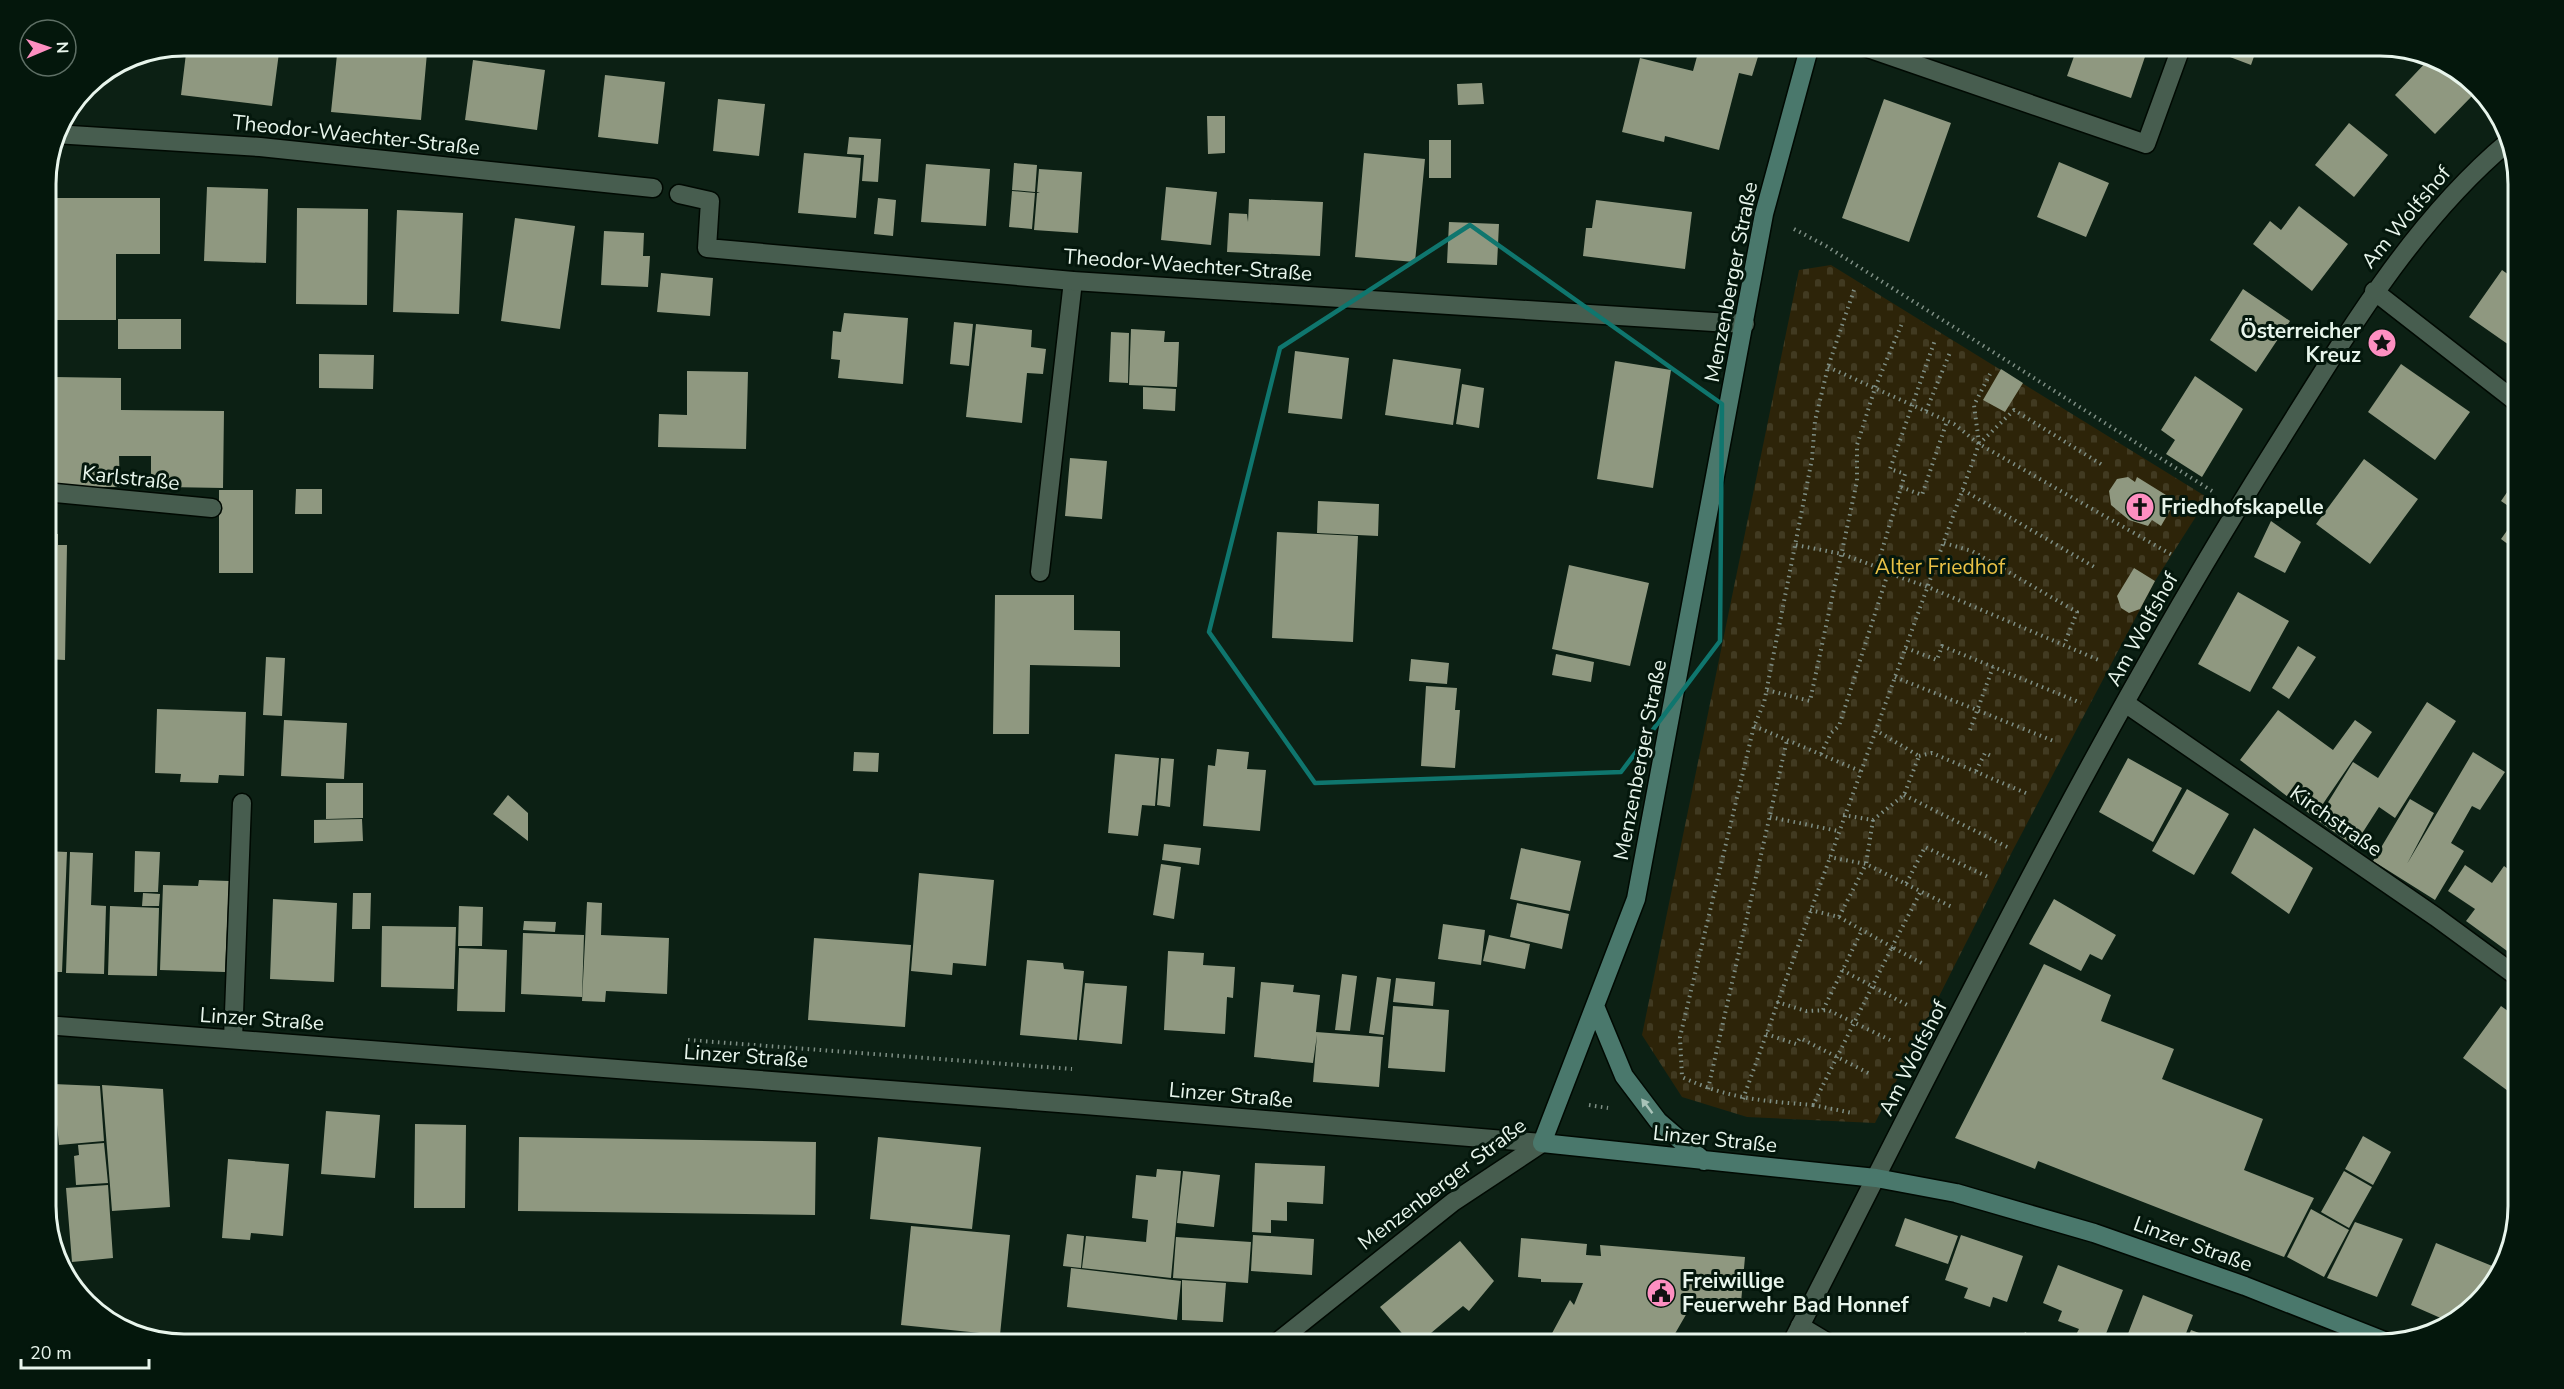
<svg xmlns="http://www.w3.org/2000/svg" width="2564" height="1389" font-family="'Nunito Sans',sans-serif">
	<defs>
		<pattern id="cemetery-stones" width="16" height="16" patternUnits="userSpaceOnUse" patternTransform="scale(1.5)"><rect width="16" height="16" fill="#2d2409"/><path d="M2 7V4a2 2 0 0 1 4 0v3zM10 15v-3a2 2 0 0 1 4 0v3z" fill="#413a21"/></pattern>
	</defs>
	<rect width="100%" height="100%" fill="#0c2014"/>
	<path fill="url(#cemetery-stones)" d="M1831,265L2205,496L2195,518L2155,581L2013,850L1875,1123L1747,1117L1682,1097L1642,1035L1799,270Z"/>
	<path fill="#8f9880" d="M187,45H280L272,106L181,95Z
		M338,45L427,53L421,120L331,112Z
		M2078,45H2149L2131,98L2067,76Z
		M2225,45H2258L2251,65L2222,54Z
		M1761,47L1752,76L1739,73L1719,150L1665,136L1664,142L1622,132L1640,58L1693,71L1699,49Z
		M2431,57L2472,96L2435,134L2395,95Z
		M473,60L545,70L537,130L465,120Z
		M102,74V84H87L97,78Z
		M605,75L665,82L658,144L598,137Z
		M1482,83L1484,104L1458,105L1457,84Z
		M718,99L765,104L759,156L713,151Z
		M1884,99L1951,123L1909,242L1842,218Z
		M1207,116H1225V153L1208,154Z
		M2349,123L2388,155L2354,197L2315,165Z
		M849,137L881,139L878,182L862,181L864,155L847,154Z
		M1429,140H1451V178H1429Z
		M804,153L861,158L856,218L798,213Z
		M1364,153L1425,159L1415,262L1355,257Z
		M2059,162L2109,183L2086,237L2037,217Z
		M1014,163L1037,165L1035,192L1012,190Z
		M926,164L990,169L986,226L921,222Z
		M1039,169L1082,172L1078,233L1034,230L1037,193H1040L1037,192Z
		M207,187L268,189L266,263L204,261Z
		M1166,187L1217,192L1211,245L1161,240Z
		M1012,191L1035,193L1032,229L1009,227Z
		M55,198H160V254H116V320H56Z
		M878,198L896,200L893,236L874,234Z
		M1249,199L1323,202L1320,256L1227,252L1229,213L1247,214L1248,222Z
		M1596,200L1692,212L1685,269L1583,256L1586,228H1592Z
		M2299,206L2348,244L2312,291L2253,244L2270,221L2281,230Z
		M297,208L368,209L367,305L296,304Z
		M397,210L463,213L459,314L393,312Z
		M515,218L575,226L560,329L501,321Z
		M1449,222L1499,224L1497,265L1447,263Z
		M604,231L644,233L643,256H650L648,287L601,285Z
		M2502,270L2519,282V352L2469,317Z
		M661,273L713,278L710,316L657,312Z
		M2243,289L2290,321L2256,372L2210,340Z
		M844,313L908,318L903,384L838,378L840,360L831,359L833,331L841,332Z
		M118,319H181V349H118Z
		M954,322L973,324L969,366L950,364Z
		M976,324L1032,330L1031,347L1046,349L1043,374L1027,373L1022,423L966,417Z
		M1131,329L1165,331L1164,342H1179L1177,387L1129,385Z
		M1111,332L1129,333L1128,383L1109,382Z
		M1295,351L1349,358L1342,419L1288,413Z
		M319,354L374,355L373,389L319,388Z
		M1393,359L1461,369L1453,425L1385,415Z
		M1615,361L1671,370L1653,488L1597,479Z
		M2401,364L2470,412L2435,460L2368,412Z
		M2001,369L2023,383L2005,412L1983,400Z
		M687,371L748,372L746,449L658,447L659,414L687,415Z
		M2195,376L2243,409L2202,477L2166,454L2175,440L2161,430Z
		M54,377L121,378V410L224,411L223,488L167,487L168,482L151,483V456H119L120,487H53Z
		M1462,384L1484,388L1479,428L1456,424Z
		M1143,387L1176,389L1175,411L1143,409Z
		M1070,458L1107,461L1102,519L1065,516Z
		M2364,459L2418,499L2370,564L2316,524Z
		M2519,475V510L2517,512L2501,501Z
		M2128,477L2135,482L2137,477L2166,495L2163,501L2172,507L2161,526L2152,520L2148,526L2129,520L2111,505L2109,491L2117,479Z
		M296,489H322V514H295Z
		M219,490H253V573H219Z
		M1318,501L1379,504L1378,536L1317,533Z
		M2519,514V548L2517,551L2501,539Z
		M2271,521L2301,542L2285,573L2254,557Z
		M1277,532L1358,536L1353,642L1272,638Z
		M45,533L58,534V545H67L65,660L45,659Z
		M1569,565L1649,583L1630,666L1552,649Z
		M2134,568L2155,581L2140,609L2129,613L2121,608L2117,596Z
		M2519,576V594L2510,587Z
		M2238,592L2289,621L2250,692L2198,664Z
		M995,595H1074V630L1120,631V667L1030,665L1029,734H993Z
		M2298,646L2316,657L2289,699L2272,688Z
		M1556,654L1594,662L1591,682L1552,675Z
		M266,657L285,658L282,716L263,715Z
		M1411,659L1449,663L1447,684L1409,681Z
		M1426,686L1457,688L1455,710H1460L1455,768L1421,766Z
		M2427,702L2456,721L2395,818L2379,807L2354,846L2317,820L2353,762L2378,778Z
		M157,709L246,712L244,776L219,775L218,783L180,782L181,774L155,773Z
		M2278,710L2333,750L2355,720L2372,732L2314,817L2240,760Z
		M284,720L347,723L344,779L281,776Z
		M1217,749L1249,752L1247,769L1266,770L1260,831L1203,826L1208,765L1215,766Z
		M854,752L879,753L878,772L853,771Z
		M2473,752L2505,772L2480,810L2472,806L2451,843L2464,851L2435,900L2373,861L2410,799L2434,813L2407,864Z
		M1115,754L1159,758L1155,806L1142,805L1138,836L1108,833Z
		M1161,758L1174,759L1170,807L1157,805Z
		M2128,758L2182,788L2153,842L2099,812Z
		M326,783H363V818L326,819Z
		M2187,789L2229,814L2194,875L2152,851Z
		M508,795L528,813V841L493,814Z
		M362,819L363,841L314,843V820Z
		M2254,828L2313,868L2289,914L2231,873Z
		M1164,844L1201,848L1199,865L1162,860Z
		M1521,848L1581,861L1570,911L1510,899Z
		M45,851L67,852L62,972H45Z
		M135,851L160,852L158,892H134Z
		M70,852L93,853L91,905L106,906L104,974L66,973Z
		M1161,864L1181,867L1174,919L1153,915Z
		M2465,865L2492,883L2504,866L2519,877V949L2514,956L2466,921L2475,909L2448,891Z
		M919,873L994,880L986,966L953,963L952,975L911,971Z
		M199,880L229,881L225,972L160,970L163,885L198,886Z
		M143,893L160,894L159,906H142Z
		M353,893H371L370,929H352Z
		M273,899L337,903L334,982L270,979Z
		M2054,899L2116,935L2102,960L2090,954L2081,971L2029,944Z
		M587,902L602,903L601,935L669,938L667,994L606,991L605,1002L582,1001Z
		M1517,903L1569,914L1562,949L1510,937Z
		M110,906L159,908L157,976L108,975Z
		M459,906L483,907L482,946H458Z
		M524,921L556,922L555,932L523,930Z
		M1443,924L1485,930L1481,965L1438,959Z
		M382,926L456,927L454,989L381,987Z
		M523,933L584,935L582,997L521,994Z
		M1489,935L1530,944L1525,969L1483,961Z
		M814,938L911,945L905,1027L808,1020Z
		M459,948L507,950L505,1012L457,1011Z
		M1168,951L1204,953L1203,965L1235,967L1233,998L1227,997L1225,1034L1164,1030Z
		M1027,960L1063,963L1064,969L1084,971L1077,1040L1020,1035Z
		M2044,964L2111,995L2101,1021L2174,1049L2162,1079L2263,1119L2244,1170L2314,1198L2284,1257L2038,1161L2035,1169L1955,1138Z
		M1342,974L1357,976L1350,1031L1335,1030Z
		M1377,977L1391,979L1384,1035L1369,1033Z
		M1396,978L1435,982L1433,1006L1393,1002Z
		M1261,982L1294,985L1293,992L1320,995L1316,1032L1383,1037L1379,1087L1313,1082L1317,1035L1313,1063L1254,1057Z
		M1085,983L1127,986L1122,1044L1079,1040Z
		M1393,1006L1449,1010L1445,1072L1388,1068Z
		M2501,1006L2519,1019V1099L2463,1058Z
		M53,1084L100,1086L104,1141L59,1145Z
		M102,1085L163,1089L170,1207L112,1211Z
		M326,1111L380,1115L375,1178L321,1174Z
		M415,1124L466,1125L465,1208H414Z
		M2363,1136L2391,1152L2373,1185L2345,1169Z
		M519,1137L816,1142L815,1215L518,1211Z
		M878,1137L981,1147L972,1229L870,1219Z
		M104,1143L108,1183L76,1185L74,1156L79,1155L78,1145Z
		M228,1159L289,1164L283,1236L251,1233L250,1240L222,1238Z
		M1255,1163L1325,1166L1323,1204L1287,1202V1221L1271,1220V1233L1252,1232Z
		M1157,1169L1181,1171L1171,1278L1082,1268L1086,1236L1146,1242L1148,1220L1132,1218L1136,1175L1156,1177Z
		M1183,1171L1220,1175L1214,1227L1177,1223Z
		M2344,1171L2372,1187L2349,1228L2321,1212Z
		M108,1185L113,1258L72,1262L66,1188Z
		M2311,1209L2349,1230L2324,1277L2287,1257Z
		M1905,1218L1958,1236L1948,1264L1895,1246Z
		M2355,1222L2403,1239L2377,1297L2327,1278Z
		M911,1226L1010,1235L1000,1335L901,1325Z
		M1067,1234L1084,1236L1081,1268L1063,1266Z
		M1253,1235L1314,1239L1312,1275L1251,1271Z
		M1961,1235L2023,1256L2007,1302L1993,1297L1990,1307L1964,1298L1968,1288L1945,1280Z
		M1176,1237L1251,1242L1248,1283L1173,1278Z
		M1521,1238L1587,1244L1586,1255L1601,1256L1600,1245L1745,1257L1741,1303L1695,1299L1669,1344H1562L1550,1337L1570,1300L1574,1305L1583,1283L1541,1282V1279L1518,1277Z
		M1460,1241L1494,1281L1469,1311L1463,1306L1418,1344H1411L1380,1307Z
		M2436,1243L2502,1270L2452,1323L2411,1305Z
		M2058,1265L2123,1290L2102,1344H2071L2079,1329L2058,1321L2062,1311L2043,1303Z
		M1071,1268L1181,1281L1177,1320L1067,1307Z
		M1182,1280L1226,1283L1223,1322L1182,1320Z
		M2143,1295L2193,1315L2182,1344H2124Z
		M2191,1330L2226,1343L2229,1336L2249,1344H2188L2186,1342Z
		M2025,1332L2046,1344H2019Z
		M516,1338L740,1342V1344H515Z"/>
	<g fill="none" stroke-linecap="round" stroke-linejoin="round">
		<g stroke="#000902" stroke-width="21">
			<path id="service" d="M45,492L212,508
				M1040,572L1073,281
				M233,1039L242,803
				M1800,1326L1830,1344"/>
		</g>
		<g stroke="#000902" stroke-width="21">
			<path id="minor" d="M1859,45L2146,144L2182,45
				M55,134L260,147L653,188
				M679,194L710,201L707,248L1073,281L1745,324
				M2374,291L2519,404
				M2125,703L2436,917L2519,978
				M45,1025L1085,1105L1542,1143
				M1275,1344L1453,1202L1542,1143
				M1791,1344C1945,1043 2094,736 2274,450C2342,342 2410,224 2508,142"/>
		</g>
		<g stroke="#000902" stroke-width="21">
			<path id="secondary" d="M1810,45L1764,214L1636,899L1542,1143L1876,1178L1956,1193L2094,1233L2245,1286L2387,1342
				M1595,1006L1624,1076L1658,1121L1704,1161"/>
		</g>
		<path stroke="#7f8f85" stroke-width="4" stroke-dasharray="1.5 4.5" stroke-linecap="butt" d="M1794,229L1826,246L2212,491
			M1854,290L1828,367L1815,421L1812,459L1764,703L1754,726L1680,1037L1682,1077C1729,1099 1763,1101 1813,1105L1892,947L1925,965
			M1828,367L1954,424L1979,444L2174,556
			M1926,411L1951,350
			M1979,443L1974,405L1990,374
			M1901,487L1922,495L1947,421
			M1963,490L2096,568
			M1944,543L1972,551L2077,612L2064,645
			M1796,545L1842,554L1877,567
			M1888,573L1877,567L1905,474L1890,469L1935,340
			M1906,648L1937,660L1942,646L2081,703
			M1895,677L2056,742
			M1767,690L1810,701L1857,481V445L1875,388L1903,321
			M1754,726L1860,771
			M1970,730L1993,667
			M1821,754L1831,733L1839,726L1888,573L1928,587L2101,661
			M1919,756L1932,753L2028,794
			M1976,771L1985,753L1993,757
			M1904,795L2011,849
			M1843,815L1873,820L1904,795L1919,756L1877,731
			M1770,817L1838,831
			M1873,820L1866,864L1906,884L1925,847L1988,877
			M1906,884L1952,907
			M1810,910L1839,917L1866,864L1829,857
			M1839,917L1892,947L1921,891
			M1842,970L1907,1005
			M1777,1002L1806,1011L1828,1010L1890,1040
			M1823,1010L1862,930
			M1766,1034L1796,1044L1800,1038L1872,1075
			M688,1040L1072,1069
			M1708,1089L1787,740
			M1743,1099L1979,444L2014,410L2104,466
			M1589,1105L1608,1108
			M1813,1105L1852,1113"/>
		<use href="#service" stroke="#475d4f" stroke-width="18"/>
		<use href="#minor" stroke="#475d4f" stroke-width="18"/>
		<use href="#secondary" stroke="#4a786c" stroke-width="18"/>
	</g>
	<defs><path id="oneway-solid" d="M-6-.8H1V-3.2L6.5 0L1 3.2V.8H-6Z" transform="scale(1.5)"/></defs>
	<use fill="#a9c3b9" href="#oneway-solid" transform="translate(1647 1106) rotate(-127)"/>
	<path fill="none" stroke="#0f766e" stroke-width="4.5" stroke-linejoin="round" d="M1470,225L1722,404L1720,641L1621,772L1315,783L1209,632L1280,348Z"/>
	<defs>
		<g id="sight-disc" transform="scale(1.5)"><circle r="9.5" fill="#fd8fc1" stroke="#04170c"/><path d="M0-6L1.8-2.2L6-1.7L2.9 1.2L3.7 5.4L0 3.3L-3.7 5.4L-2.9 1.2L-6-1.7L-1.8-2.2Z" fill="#111"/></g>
		<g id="church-disc" transform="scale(1.5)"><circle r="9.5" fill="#fd8fc1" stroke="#04170c"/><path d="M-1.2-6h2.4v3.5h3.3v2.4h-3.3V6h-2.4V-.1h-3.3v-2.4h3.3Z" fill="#111"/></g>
		<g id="civic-disc" transform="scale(1.5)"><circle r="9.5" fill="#fd8fc1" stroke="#04170c"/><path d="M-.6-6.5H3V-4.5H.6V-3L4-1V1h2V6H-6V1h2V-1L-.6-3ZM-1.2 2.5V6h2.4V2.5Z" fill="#111"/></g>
	</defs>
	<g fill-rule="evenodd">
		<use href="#sight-disc" x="2382" y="343"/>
		<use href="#church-disc" x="2140" y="507"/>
		<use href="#civic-disc" x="1661" y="1293"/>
	</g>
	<g text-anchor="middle" stroke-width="6" stroke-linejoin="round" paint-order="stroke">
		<g font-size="21" fill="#e8f5ec" stroke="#04170c">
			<text transform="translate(356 135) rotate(6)" y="7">Theodor-Waechter-Straße</text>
			<text transform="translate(2406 217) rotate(-50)" y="7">Am Wolfshof</text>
			<text transform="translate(1188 265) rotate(4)" y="7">Theodor-Waechter-Straße</text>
			<text transform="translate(1731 282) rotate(-79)" y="7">Menzenberger Straße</text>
			<text transform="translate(131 478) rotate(6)" y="7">Karlstraße</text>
			<text transform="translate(2142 629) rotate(-61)" y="7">Am Wolfshof</text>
			<text transform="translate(1640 760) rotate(-79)" y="7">Menzenberger Straße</text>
			<text transform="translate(2336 821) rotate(35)" y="7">Kirchstraße</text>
			<text transform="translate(262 1019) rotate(4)" y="7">Linzer Straße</text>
			<text transform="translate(746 1056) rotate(4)" y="7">Linzer Straße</text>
			<text transform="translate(1913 1058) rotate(-63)" y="7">Am Wolfshof</text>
			<text transform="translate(1231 1095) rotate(5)" y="7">Linzer Straße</text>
			<text transform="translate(1715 1139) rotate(6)" y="7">Linzer Straße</text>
			<text transform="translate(1442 1184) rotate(-37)" y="7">Menzenberger Straße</text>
			<text transform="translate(2193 1244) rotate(20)" y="7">Linzer Straße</text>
		</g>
		<g font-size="21" font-weight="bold" fill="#e8f5ec" stroke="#04170c" text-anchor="start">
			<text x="2361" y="338" text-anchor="end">Österreicher<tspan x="2361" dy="24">Kreuz</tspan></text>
			<text x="2161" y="514">Friedhofskapelle</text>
			<text x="1682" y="1288">Freiwillige<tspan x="1682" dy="24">Feuerwehr Bad Honnef</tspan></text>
		</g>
		<g font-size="21" fill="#e9c146" stroke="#04170c">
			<text x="1940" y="574">Alter Friedhof</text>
		</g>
	</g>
	<path d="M0 0H2564V1389H0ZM184 56H2380A128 128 0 0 1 2508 184V1206A128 128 0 0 1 2380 1334H184A128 128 0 0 1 56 1206V184A128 128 0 0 1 184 56Z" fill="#04170c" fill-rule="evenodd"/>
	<path fill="none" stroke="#e8f5ec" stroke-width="3" d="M184 56H2380A128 128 0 0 1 2508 184V1206A128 128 0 0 1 2380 1334H184A128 128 0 0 1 56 1206V184A128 128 0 0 1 184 56Z"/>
	<g transform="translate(48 48) rotate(88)"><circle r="28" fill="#04170c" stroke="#5f7066" stroke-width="1.5"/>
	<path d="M0-4.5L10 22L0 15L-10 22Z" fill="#fd8fc1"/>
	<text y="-9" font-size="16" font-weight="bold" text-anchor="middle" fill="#e8f5ec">N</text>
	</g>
	<path d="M21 1359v9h128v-9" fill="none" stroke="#e8f5ec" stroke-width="3"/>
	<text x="30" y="1359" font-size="18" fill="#e8f5ec" stroke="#04170c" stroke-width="4.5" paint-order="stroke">20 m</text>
</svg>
